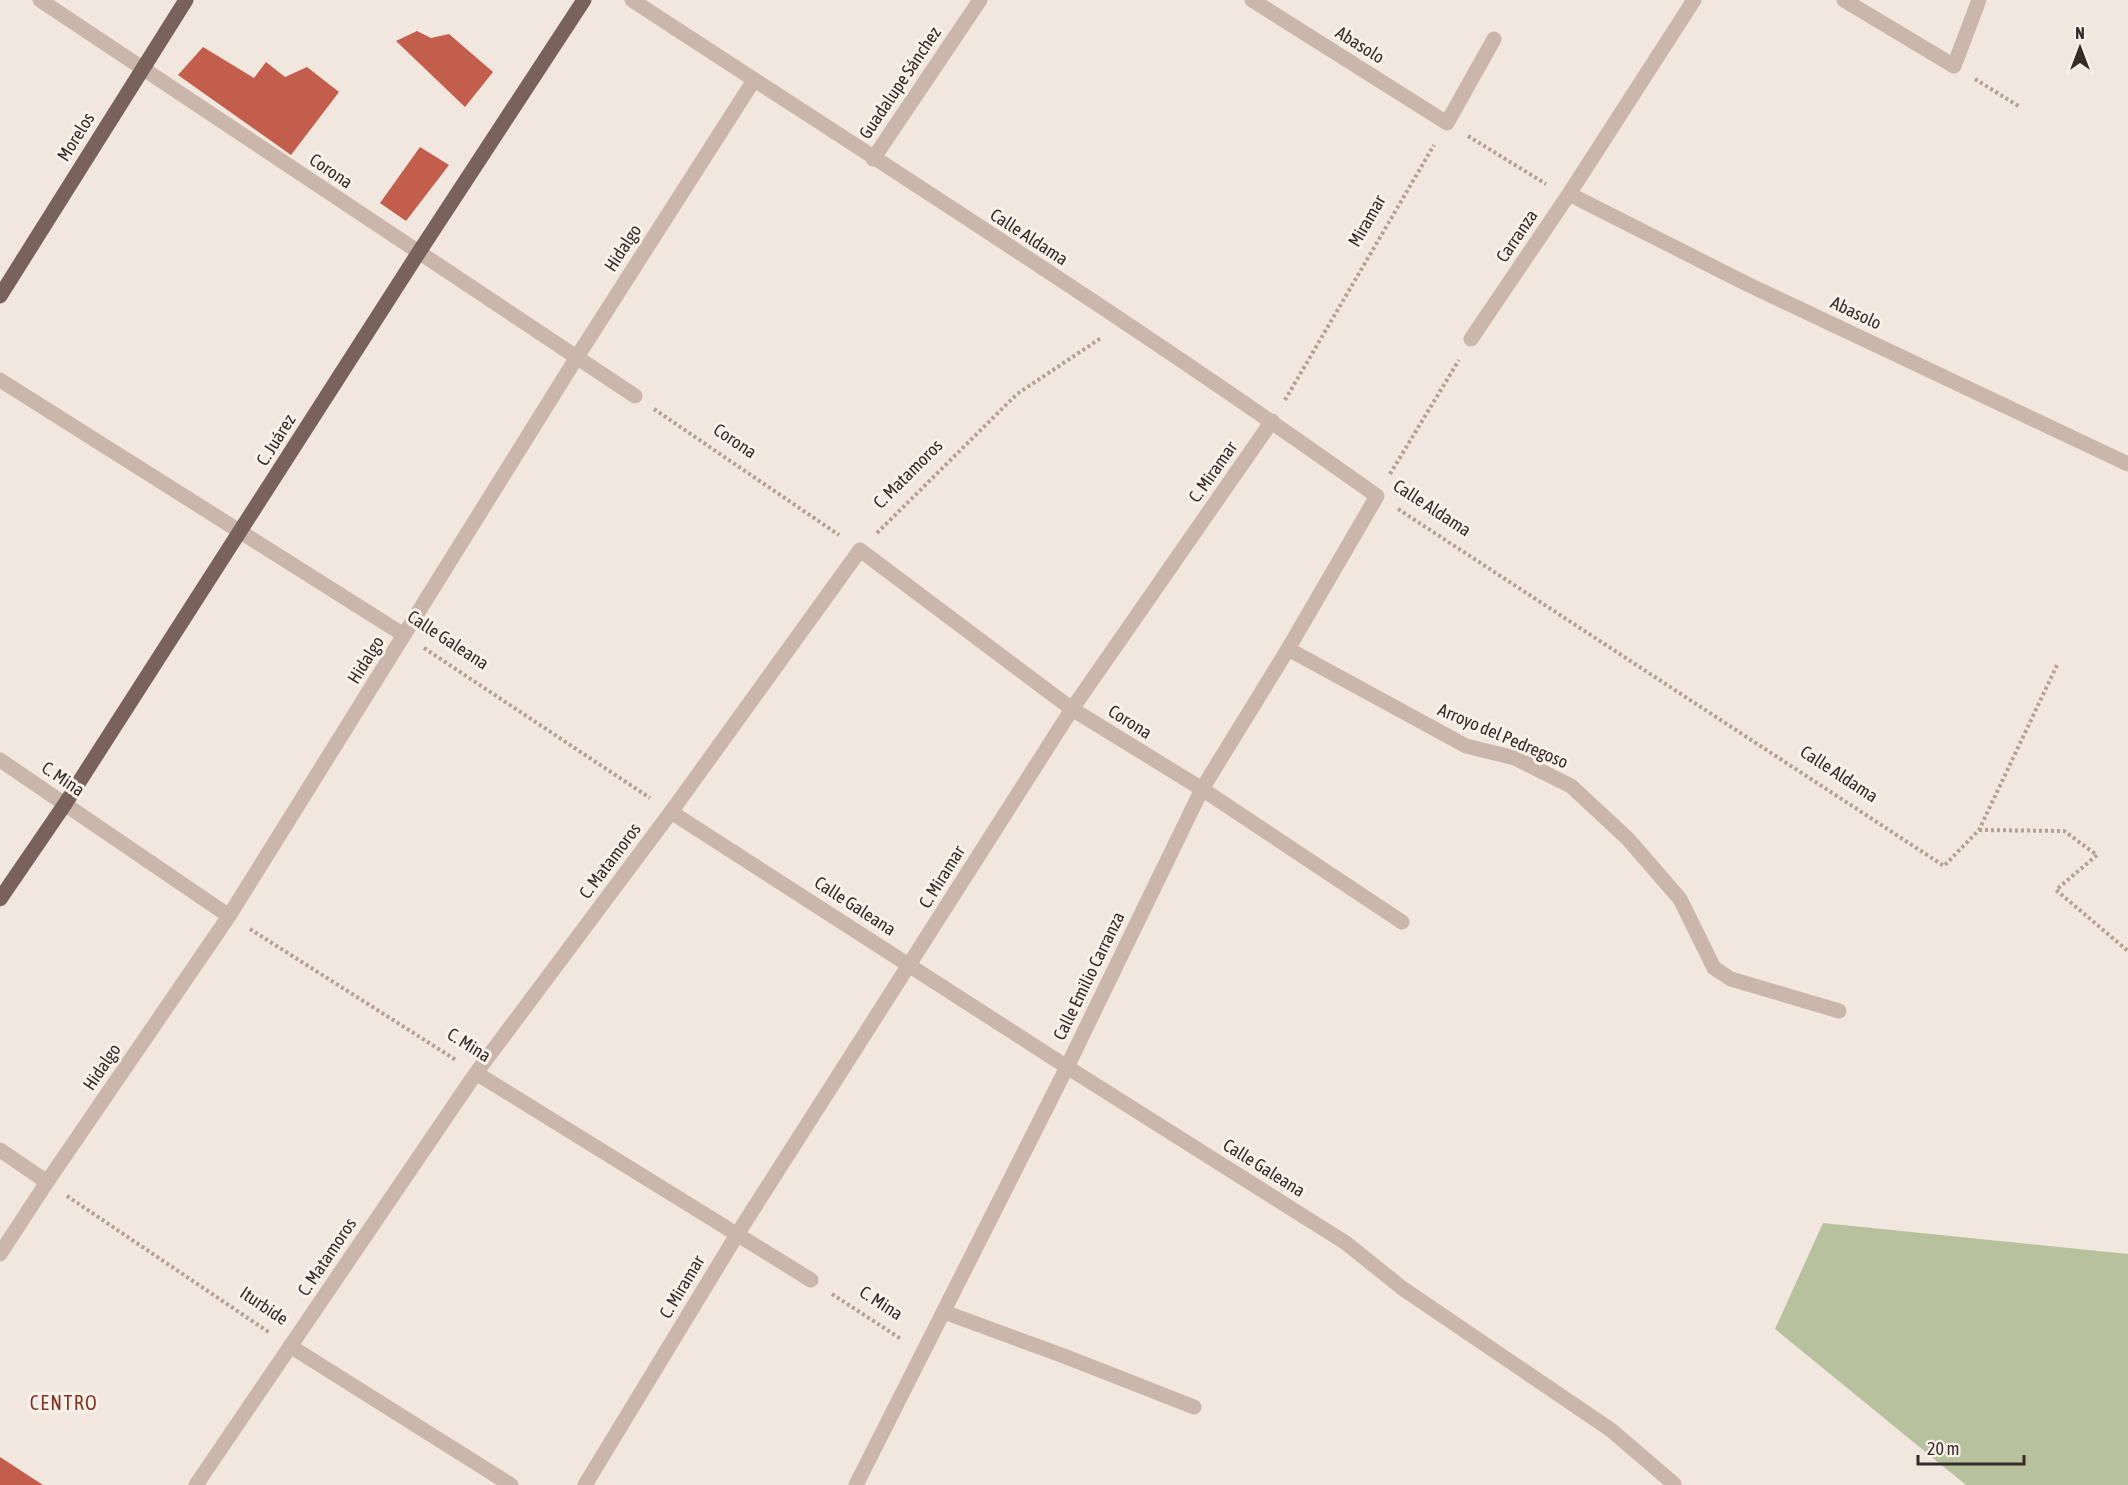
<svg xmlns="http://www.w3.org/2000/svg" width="2128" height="1485" font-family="'Asap Condensed',sans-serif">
	<rect width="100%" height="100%" fill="#f2e7de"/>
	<path fill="#b8c19e" d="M1823,1223L2128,1254V1485H1966L1775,1329Z"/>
	<path fill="#c25e4b" d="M417,31L431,38L449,34L493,72L465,107L396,41Z
		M203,47L254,78L266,62L285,77L307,67L339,92L291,155L178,75Z
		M420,147L449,165L406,221L380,203Z
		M0,1457L43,1485H0Z"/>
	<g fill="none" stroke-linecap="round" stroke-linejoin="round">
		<path stroke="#b6a094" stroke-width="4" stroke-dasharray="3 3" stroke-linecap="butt" d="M1975,79L2020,107
			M1468,136L1546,184
			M1285,400L1434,145
			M654,409L839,535
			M1390,474L1459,360
			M1398,509L1944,866L1979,830L2058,663
			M877,533L1017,394L1101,338
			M424,648L650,798
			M1979,830L2064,831L2097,855L2056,890L2128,951
			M250,929L456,1060
			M67,1196L270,1333
			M832,1294L901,1339"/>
		<path stroke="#cab6aa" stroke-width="15" d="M40,0L635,396
			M632,0C881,163 1134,323 1377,496L1288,649L1202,789L1067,1067L856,1485
			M1252,0L1447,123L1494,39
			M1844,0L1954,66L1979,0
			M873,159L980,0
			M1569,194L1747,284L2128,464
			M1471,339L1569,194L1694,0
			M0,380L404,635
			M1288,649L1466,746L1515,758L1571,786L1628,839L1680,899L1714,968L1731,979L1839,1011
			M0,760L229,916
			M671,812L1067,1067L1346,1243L1402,1288L1611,1430L1674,1484
			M476,1073L811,1280
			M0,1150L47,1182
			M0,1254L47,1182L229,916L577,357L754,80
			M944,1312L1064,1356L1194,1407
			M290,1346L511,1485
			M196,1485L476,1073L671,812L860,550L1072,709L1202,789L1402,922
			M585,1485L738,1233L1072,709L1272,421"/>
		<path stroke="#79625b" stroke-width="15" d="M0,296L186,0
			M0,899L65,804L419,252L584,0"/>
	</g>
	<g text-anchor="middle" stroke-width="6" stroke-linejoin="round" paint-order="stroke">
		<g font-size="18" fill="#372c29" stroke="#f9f1ea">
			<text transform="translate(1360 45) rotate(32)" y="6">Abasolo</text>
			<text transform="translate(900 83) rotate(-56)" y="6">Guadalupe Sánchez</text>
			<text transform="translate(76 137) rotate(-58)" y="6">Morelos</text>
			<text transform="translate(331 171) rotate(34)" y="6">Corona</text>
			<text transform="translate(1367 221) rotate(-60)" y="6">Miramar</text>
			<text transform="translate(1517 236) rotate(-56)" y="6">Carranza</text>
			<text transform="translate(1029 237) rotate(33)" y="6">Calle Aldama</text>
			<text transform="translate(623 248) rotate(-57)" y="6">Hidalgo</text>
			<text transform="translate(1856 313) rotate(25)" y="6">Abasolo</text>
			<text transform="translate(276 440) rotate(-58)" y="6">C. Juárez</text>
			<text transform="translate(735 441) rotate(34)" y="6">Corona</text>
			<text transform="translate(1213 472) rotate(-55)" y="6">C. Miramar</text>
			<text transform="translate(908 474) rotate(-45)" y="6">C. Matamoros</text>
			<text transform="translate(1432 508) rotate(33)" y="6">Calle Aldama</text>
			<text transform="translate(448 640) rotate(33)" y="6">Calle Galeana</text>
			<text transform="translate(366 660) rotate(-58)" y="6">Hidalgo</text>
			<text transform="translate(1130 722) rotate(32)" y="6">Corona</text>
			<text transform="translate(1503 736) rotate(23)" y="6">Arroyo del Pedregoso</text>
			<text transform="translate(1839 774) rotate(33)" y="6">Calle Aldama</text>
			<text transform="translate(63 779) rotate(34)" y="6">C. Mina</text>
			<text transform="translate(610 861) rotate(-53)" y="6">C. Matamoros</text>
			<text transform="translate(942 877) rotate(-58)" y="6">C. Miramar</text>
			<text transform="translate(855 906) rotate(33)" y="6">Calle Galeana</text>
			<text transform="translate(1089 976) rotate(-64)" y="6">Calle Emilio Carranza</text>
			<text transform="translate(469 1045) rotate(32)" y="6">C. Mina</text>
			<text transform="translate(102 1067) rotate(-56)" y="6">Hidalgo</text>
			<text transform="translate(1264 1168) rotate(32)" y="6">Calle Galeana</text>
			<text transform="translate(327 1257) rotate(-56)" y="6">C. Matamoros</text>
			<text transform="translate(682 1287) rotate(-59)" y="6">C. Miramar</text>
			<text transform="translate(881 1303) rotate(33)" y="6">C. Mina</text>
			<text transform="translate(264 1306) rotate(34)" y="6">Iturbide</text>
		</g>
		<g font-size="20" letter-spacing="1.5" fill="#843324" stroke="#f9f1ea">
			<text x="64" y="1410">CENTRO</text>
		</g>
	</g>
	<g transform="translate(2080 48)" stroke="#f9f1ea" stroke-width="4.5" paint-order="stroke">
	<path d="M0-4.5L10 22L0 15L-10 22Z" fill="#372c29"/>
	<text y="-9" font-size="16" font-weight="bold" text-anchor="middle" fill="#372c29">N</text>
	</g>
	<path d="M1918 1455v9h106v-9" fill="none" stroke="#372c29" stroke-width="3"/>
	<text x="1927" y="1455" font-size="18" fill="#372c29" stroke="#f9f1ea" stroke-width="4.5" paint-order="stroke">20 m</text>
</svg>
